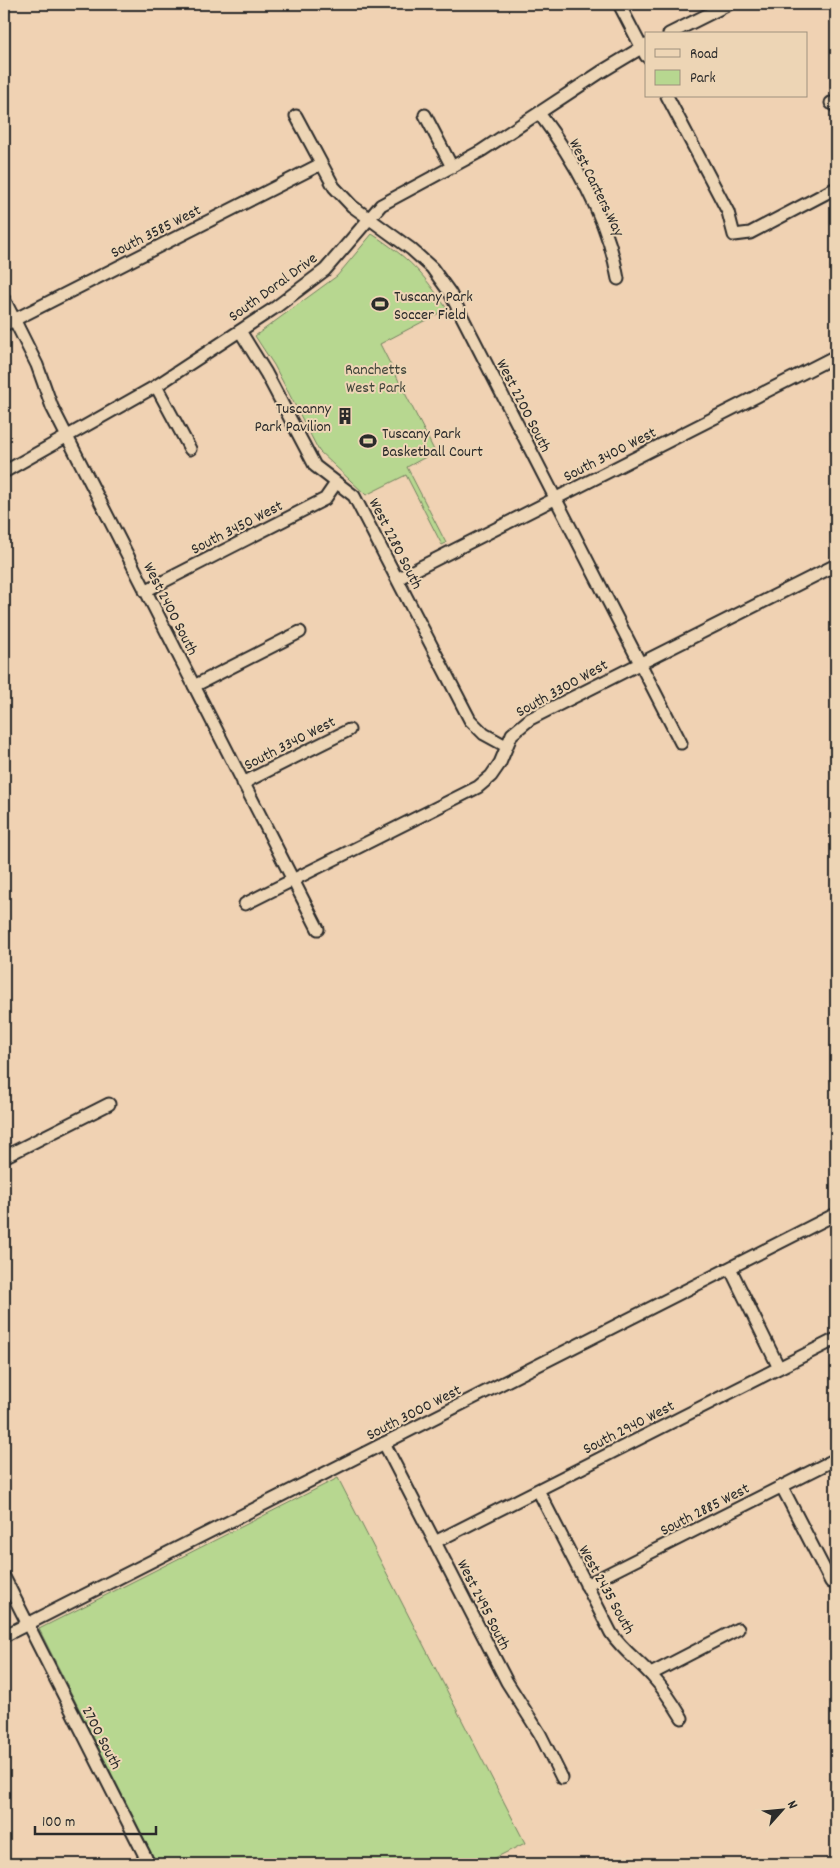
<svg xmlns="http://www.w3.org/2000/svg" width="840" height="1868" font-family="Dekko,sans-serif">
	<rect width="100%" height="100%" fill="#f0d2b3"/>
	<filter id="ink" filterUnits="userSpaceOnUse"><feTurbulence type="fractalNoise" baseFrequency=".02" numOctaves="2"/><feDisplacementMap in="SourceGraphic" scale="10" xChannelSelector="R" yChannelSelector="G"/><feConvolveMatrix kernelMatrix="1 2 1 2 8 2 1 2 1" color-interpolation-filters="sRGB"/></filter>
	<g filter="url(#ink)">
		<path fill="#b7d790" stroke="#71815e" d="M372,234C409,258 423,273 447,309L380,344L435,452L407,467L446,543L442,545L406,475L366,495L319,451L274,365L255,336L337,276Z
			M338,1478L525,1843L483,1864H157L39,1629Z"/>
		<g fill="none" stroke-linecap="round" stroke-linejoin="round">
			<g stroke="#2b2b2b" stroke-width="15">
				<path id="minor" d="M619,4L646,56
					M669,34L729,4
					M667,96L728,212L734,235L750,233L836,188
					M831,103L836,107
					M539,113C575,161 608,220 618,279
					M425,115L452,167
					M296,116L334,187L352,206L411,249L432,268L450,293L681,743
					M4,299L37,365L52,407L318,929
					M4,325L321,164
					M240,331L266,373L315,466L354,496L470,720L484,734L506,746
					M156,386L190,449
					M4,472L156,386L276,307L325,270L381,205L481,151L601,72L646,45
					M397,579L836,356
					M145,591L325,499L336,483
					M194,686L300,632
					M243,783L349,730
					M245,904L478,787L491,776L500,763L512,734L530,719L836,565
					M4,1157L109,1104
					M730,1268L779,1368
					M384,1443L507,1682L540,1734L562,1778
					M782,1487L831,1582L836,1579
					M538,1490L611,1633C624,1652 638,1660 652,1676C664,1689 673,1703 682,1718
					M435,1542L836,1339
					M4,1577L149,1864
					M586,1585L836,1459
					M4,1636L836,1214
					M651,1674L738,1629"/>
			</g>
			<use href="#minor" stroke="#edd5b5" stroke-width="11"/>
		</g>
	</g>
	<defs>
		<g id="stadium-bare" transform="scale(1.35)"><path d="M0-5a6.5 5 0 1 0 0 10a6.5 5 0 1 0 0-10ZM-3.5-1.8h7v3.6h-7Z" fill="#2b2b2b" stroke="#edd5b5" stroke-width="2.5" paint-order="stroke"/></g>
		<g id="building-bare" transform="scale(1.35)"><path d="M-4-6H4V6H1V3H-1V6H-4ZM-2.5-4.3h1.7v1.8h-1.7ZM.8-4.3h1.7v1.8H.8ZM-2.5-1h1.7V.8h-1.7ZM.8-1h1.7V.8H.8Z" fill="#2b2b2b" stroke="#edd5b5" stroke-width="2.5" paint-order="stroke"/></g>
	</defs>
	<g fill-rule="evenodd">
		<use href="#stadium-bare" x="380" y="304"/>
		<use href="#building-bare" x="345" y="416"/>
		<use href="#stadium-bare" x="368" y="441"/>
	</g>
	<g text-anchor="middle" stroke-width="4" stroke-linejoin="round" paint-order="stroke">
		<g font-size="16" fill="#2b2b2b" stroke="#edd5b5">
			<text transform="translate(598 187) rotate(64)" y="6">West Carters Way</text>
			<text transform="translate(155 230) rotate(-27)" y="6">South 3585 West</text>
			<text transform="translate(272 286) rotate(-36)" y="6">South Doral Drive</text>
			<text transform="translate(525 405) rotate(63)" y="6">West 2200 South</text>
			<text transform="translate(609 453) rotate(-27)" y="6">South 3400 West</text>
			<text transform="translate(236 526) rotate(-27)" y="6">South 3450 West</text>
			<text transform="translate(397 543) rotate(63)" y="6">West 2280 South</text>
			<text transform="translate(172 608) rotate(63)" y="6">West 2400 South</text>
			<text transform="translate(561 687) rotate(-29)" y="6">South 3300 West</text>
			<text transform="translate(289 742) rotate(-27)" y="6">South 3340 West</text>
			<text transform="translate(413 1411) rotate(-27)" y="6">South 3000 West</text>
			<text transform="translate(628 1426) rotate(-27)" y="6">South 2940 West</text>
			<text transform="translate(704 1508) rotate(-27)" y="6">South 2885 West</text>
			<text transform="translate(608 1589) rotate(61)" y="6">West 2435 South</text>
			<text transform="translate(485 1604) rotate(63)" y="6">West 2495 South</text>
			<text transform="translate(103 1737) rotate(63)" y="6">2700 South</text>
		</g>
		<g font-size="16" fill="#2b2b2b" stroke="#edd5b5" text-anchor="start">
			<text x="394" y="301">Tuscany Park<tspan x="394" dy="18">Soccer Field</tspan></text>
			<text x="331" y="413" text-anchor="end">Tuscanny<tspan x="331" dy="18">Park Pavilion</tspan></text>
			<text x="382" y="438">Tuscany Park<tspan x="382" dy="18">Basketball Court</tspan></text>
		</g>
		<g font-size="16" fill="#40453a" stroke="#edd5b5">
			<text x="376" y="374">Ranchetts<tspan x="376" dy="18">West Park</tspan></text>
		</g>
	</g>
	<rect width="840" height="1868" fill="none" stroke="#edd5b5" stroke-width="20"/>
	<rect x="10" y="10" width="820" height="1848" fill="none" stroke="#2b2b2b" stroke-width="2" filter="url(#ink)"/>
	<rect x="645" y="32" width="162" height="65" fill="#edd5b5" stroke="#9f917e"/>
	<rect x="655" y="49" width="25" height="8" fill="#edd5b5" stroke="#9f917e"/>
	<text x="690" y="58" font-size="15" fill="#2b2b2b">Road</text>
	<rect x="655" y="70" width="25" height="15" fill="#b7d790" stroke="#9f917e"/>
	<text x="690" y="82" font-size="15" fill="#2b2b2b">Park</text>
	<g transform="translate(782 1810) rotate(63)" stroke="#edd5b5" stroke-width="4" paint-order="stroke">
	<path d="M0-4L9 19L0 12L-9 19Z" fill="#2b2b2b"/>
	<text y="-8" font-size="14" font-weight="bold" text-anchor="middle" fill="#2b2b2b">N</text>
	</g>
	<path d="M35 1826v8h121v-8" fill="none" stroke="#2b2b2b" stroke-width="2.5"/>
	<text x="42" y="1826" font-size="15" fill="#2b2b2b" stroke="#edd5b5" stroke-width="4" paint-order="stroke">100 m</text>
</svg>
